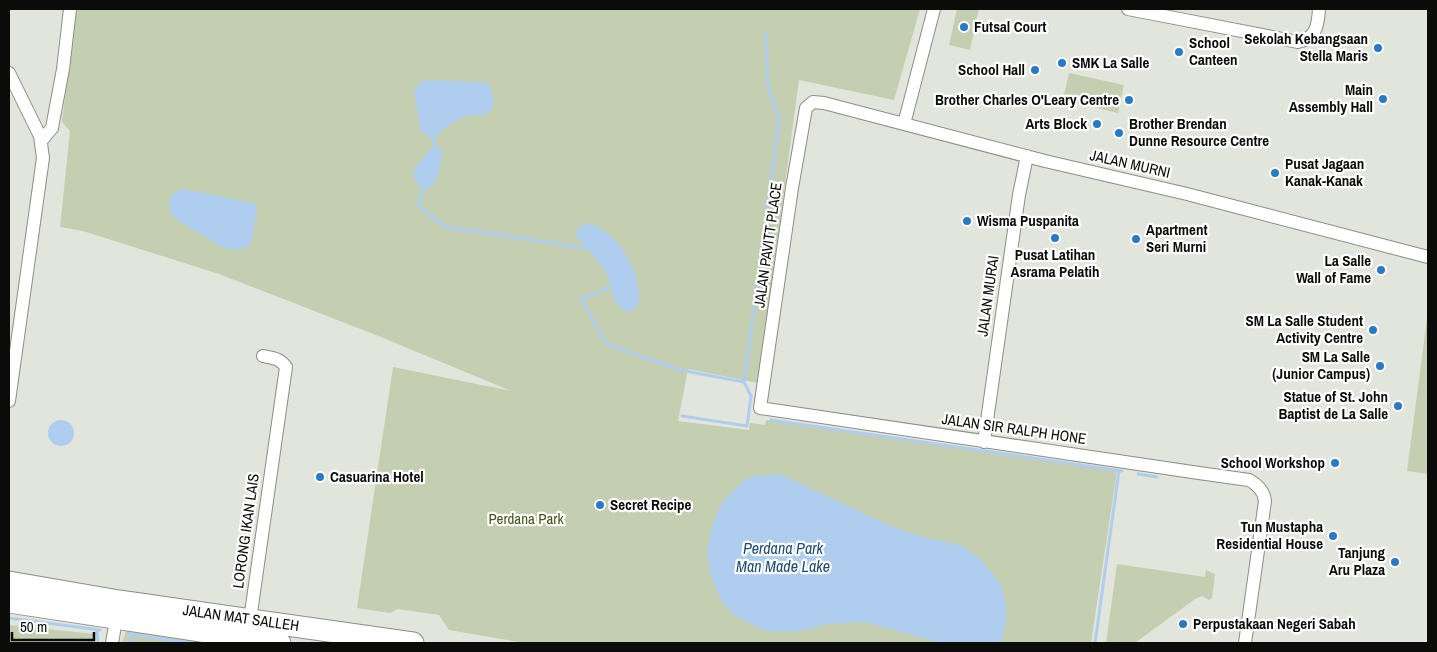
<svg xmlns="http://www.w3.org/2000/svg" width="1437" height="652" font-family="'Archivo Narrow',sans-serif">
	<rect width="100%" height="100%" fill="#e2e5dc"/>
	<path fill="#c4ceb1" d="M76,9H920L894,100L799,80L758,383L688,369L678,421L749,430L750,423L765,425L766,420L1117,471L1091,643H524L449,630L439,615L398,609L390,613L357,608L393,367L511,391L381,337L219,274L83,231L60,227L70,131L62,122Z
		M957,9H979L970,50L949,45Z
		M1069,73L1124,85L1118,113L1063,100Z
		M1428,311V474L1407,471Z
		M1117,564L1205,577L1206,570L1215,574L1212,598L1209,600L1202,596L1195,599L1135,643H1106Z
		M9,625L95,634V643H9Z
		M131,628L234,643H122L126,631Z"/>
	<path fill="#afceef" d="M442,80L487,83C495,92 498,111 483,115C480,116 476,114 472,115C462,116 440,129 436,138C435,141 436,143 436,146L443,150C440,163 439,191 422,189L413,177C415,162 425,158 433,146L431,138L421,131L414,91L421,81Z
		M182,189L255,203L257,209L251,244C245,249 239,250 232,250C221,248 211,240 201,234C189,227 167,219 169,202C170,195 175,192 182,189Z
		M589,223C620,234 641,271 639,304L629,313C610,304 615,293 608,277C601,262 586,248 576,236L578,227Z
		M48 433a13 13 0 1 1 26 0a13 13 0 1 1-26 0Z
		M780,474L888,525L926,538L960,545L981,559L1001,585L1006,604V619L1003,636L998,643H937L934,641L865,622L828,624L806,630L780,632L762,630L733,615L721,600L710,574L707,552L712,525L724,500L744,480L754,476Z"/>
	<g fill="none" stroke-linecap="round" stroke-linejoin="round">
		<path stroke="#afceef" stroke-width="3" d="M422,189L419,206L446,227L586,248
			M611,287L581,299L606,344L680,370L744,382
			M682,416L747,426L751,396L744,382L779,119L768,86L766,34
			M771,420L1122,471
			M1138,474L1157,477
			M9,618L100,630
			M97,630L98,643
			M128,634L192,643
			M130,643L133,635
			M1095,643L1119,471"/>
		<g stroke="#8b8e85" stroke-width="14">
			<path id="street" d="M1128,9L1298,42C1316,38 1318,26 1319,9
				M9,73L40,136L43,158L9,401
				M904,124L934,9
				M41,141L52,128L63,69L70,9
				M984,442L1019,195L1027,156
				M250,620L286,367C280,358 272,358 263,356
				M112,643L117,614
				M1245,643L1265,501C1264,491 1258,485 1249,480L1199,473L760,408L792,188L806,108L813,102L824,103L1045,161L1187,194L1428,257"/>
		</g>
		<g stroke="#8b8e85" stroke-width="23">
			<path id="primary" d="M9,582L119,601L413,643
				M9,602L280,643"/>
		</g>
		<use href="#street" stroke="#fff" stroke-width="12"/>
		<use href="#primary" stroke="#fff" stroke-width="21"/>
	</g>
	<g fill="#267ac8" stroke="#fff" stroke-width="2">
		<circle cx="964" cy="27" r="5"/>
		<circle cx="1378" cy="48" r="5"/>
		<circle cx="1179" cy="52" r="5"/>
		<circle cx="1062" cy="63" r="5"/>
		<circle cx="1035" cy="70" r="5"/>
		<circle cx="1383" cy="99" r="5"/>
		<circle cx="1129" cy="100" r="5"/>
		<circle cx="1097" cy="124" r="5"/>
		<circle cx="1119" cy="133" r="5"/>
		<circle cx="1275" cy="173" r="5"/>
		<circle cx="967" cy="221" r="5"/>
		<circle cx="1055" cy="238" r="5"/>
		<circle cx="1136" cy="239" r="5"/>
		<circle cx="1381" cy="270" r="5"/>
		<circle cx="1373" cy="330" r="5"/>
		<circle cx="1380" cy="366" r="5"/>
		<circle cx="1398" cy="406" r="5"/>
		<circle cx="1335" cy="463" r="5"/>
		<circle cx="320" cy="477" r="5"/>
		<circle cx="600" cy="505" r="5"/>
		<circle cx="1333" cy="536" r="5"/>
		<circle cx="1395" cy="562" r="5"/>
		<circle cx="1183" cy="624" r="5"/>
	</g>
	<g text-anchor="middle" stroke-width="4.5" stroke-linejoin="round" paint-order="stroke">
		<g font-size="15" font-weight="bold" fill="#0b0c09" stroke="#fff" text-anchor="end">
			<text x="974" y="32" text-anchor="start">Futsal Court</text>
			<text x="1368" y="44">Sekolah Kebangsaan<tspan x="1368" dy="17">Stella Maris</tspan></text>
			<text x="1189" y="48" text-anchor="start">School<tspan x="1189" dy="17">Canteen</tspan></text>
			<text x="1072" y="68" text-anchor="start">SMK La Salle</text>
			<text x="1025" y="75">School Hall</text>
			<text x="1373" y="95">Main<tspan x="1373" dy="17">Assembly Hall</tspan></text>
			<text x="1119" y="105">Brother Charles O'Leary Centre</text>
			<text x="1087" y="129">Arts Block</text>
			<text x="1129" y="129" text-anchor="start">Brother Brendan<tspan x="1129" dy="17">Dunne Resource Centre</tspan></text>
			<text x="1285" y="169" text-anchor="start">Pusat Jagaan<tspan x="1285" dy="17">Kanak-Kanak</tspan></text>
			<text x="977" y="226" text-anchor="start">Wisma Puspanita</text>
			<text x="1146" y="235" text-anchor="start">Apartment<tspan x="1146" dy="17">Seri Murni</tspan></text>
			<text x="1055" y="260" text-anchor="middle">Pusat Latihan<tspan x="1055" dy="17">Asrama Pelatih</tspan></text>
			<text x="1371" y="266">La Salle<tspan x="1371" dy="17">Wall of Fame</tspan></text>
			<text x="1363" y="326">SM La Salle Student<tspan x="1363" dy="17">Activity Centre</tspan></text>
			<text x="1370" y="362">SM La Salle<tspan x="1370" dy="17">(Junior Campus)</tspan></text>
			<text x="1388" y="402">Statue of St. John<tspan x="1388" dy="17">Baptist de La Salle</tspan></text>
			<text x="1325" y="468">School Workshop</text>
			<text x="330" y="482" text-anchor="start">Casuarina Hotel</text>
			<text x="610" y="510" text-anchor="start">Secret Recipe</text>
			<text x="1323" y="532">Tun Mustapha<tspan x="1323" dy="17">Residential House</tspan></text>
			<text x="1385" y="558">Tanjung<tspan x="1385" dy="17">Aru Plaza</tspan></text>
			<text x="1193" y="629" text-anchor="start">Perpustakaan Negeri Sabah</text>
		</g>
		<g font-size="15" fill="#0b0c09" stroke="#fff">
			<text transform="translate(1130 164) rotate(13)" y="5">JALAN MURNI</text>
			<text transform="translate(768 245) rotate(-82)" y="5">JALAN PAVITT PLACE</text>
			<text transform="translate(988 296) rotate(-82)" y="5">JALAN MURAI</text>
			<text transform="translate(1014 429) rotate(8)" y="5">JALAN SIR RALPH HONE</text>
			<text transform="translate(246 531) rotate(-82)" y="5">LORONG IKAN LAIS</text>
			<text transform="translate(241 618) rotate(8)" y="5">JALAN MAT SALLEH</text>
		</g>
		<g font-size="15" fill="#445517" stroke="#fff">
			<text x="526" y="524">Perdana Park</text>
		</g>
		<g font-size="16" font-style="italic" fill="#1f4a75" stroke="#fff">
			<text x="783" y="554">Perdana Park<tspan x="783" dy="18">Man Made Lake</tspan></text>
		</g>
	</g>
	<rect width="1437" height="652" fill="none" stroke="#0b0c09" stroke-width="20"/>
	<path d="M12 632v8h82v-8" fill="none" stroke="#0b0c09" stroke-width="2.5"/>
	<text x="20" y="632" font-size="15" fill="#0b0c09" stroke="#ffffff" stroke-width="4" paint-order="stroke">50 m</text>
</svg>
